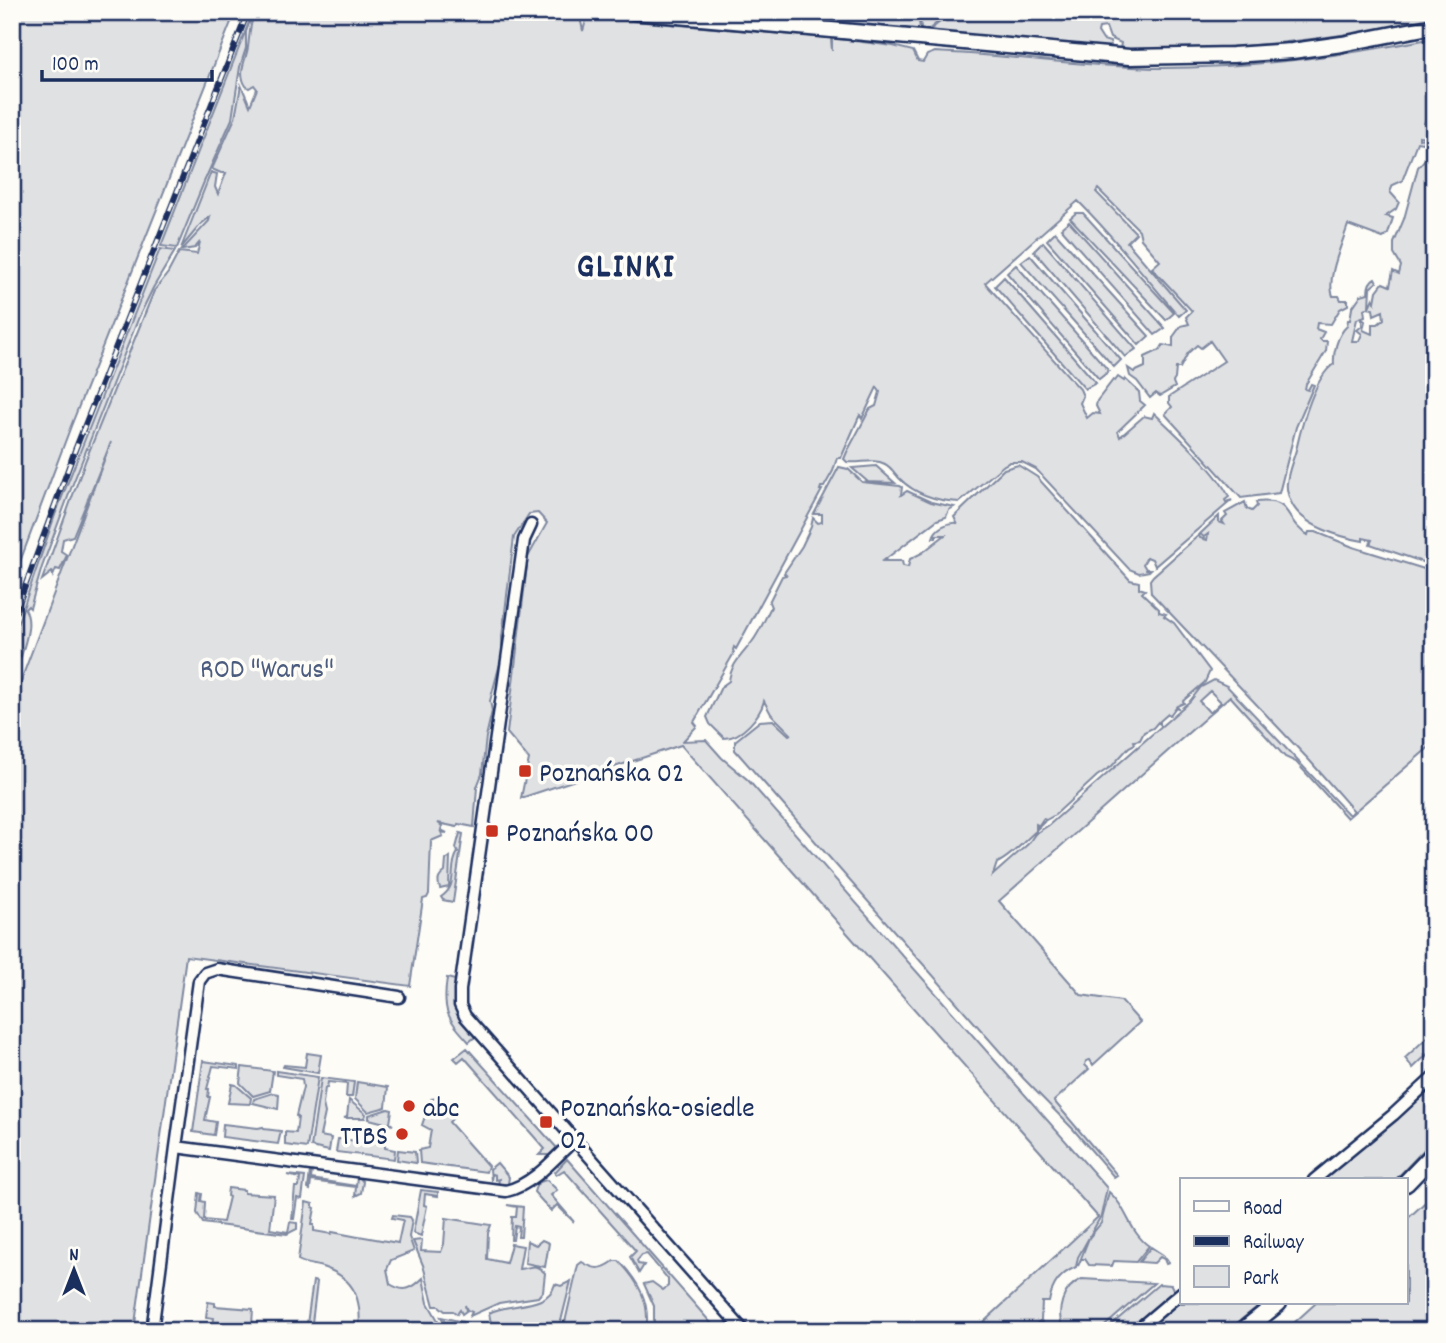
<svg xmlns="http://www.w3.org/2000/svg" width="1446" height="1343" font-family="Dekko,sans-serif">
	<rect width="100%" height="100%" fill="#fdfcf7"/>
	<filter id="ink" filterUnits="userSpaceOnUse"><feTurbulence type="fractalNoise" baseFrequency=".0143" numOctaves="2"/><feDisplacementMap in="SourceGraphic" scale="14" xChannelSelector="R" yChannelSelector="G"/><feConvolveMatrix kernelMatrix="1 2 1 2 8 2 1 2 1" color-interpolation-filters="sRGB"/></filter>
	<g filter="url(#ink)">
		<path fill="#e0e1e3" stroke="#7e88a0" stroke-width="2" fill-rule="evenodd" d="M12,12H235L71,426L12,583Z
			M253,12L246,32V48L240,67L232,119L204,182L177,248L161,246Z
			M255,12H531L580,17L583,31L587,17L831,38L832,51V38L893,46L913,51L918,61L923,62L927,55L935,52C1008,55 1080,66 1153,68C1247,69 1342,56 1434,38V94L1424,124L1428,130L1425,137L1419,136V139L1424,138L1423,143L1417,142L1402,181L1393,185L1390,192L1399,202L1396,209L1386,216L1393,218L1388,234L1383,238L1348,225C1342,244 1326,279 1333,296H1339L1341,300H1348V305L1340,309L1331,324L1317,323L1316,329L1324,332L1320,339L1322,341H1327L1326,351L1306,384L1305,389L1308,390L1311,384L1314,385L1296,427L1279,493L1241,498L1165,414L1172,407L1169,403V397L1224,361L1210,341L1201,348L1197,345L1188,353L1180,368H1176L1175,379L1173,382L1175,387L1160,396L1156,393L1150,398L1137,381L1130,376L1128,368L1134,372L1145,367V357L1160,350L1163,345L1173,347V337L1181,326L1189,324L1186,317L1192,311L1152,268L1160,261L1141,239L1139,230L1098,189L1096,192L1136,233L1127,242L1186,310L1179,316C1144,276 1117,240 1078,201L985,283L1080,389L1083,396L1080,403L1087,418L1093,413L1100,414L1096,406L1097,401L1113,380L1115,381L1118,377L1124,381L1125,379L1139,392L1140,401L1145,405L1118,431L1120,437L1144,416L1152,418L1154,413C1175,433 1218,472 1229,497L1225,500L1226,502L1232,500L1155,566L1152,559L1147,557L1143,564L1146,569H1151L1149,571L1139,573L1129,569L1036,469L1022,462H1010L1004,465L960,502C938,501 916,495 900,479C895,474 891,467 885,464C873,458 860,464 847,462L844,459L847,452L870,409L876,406L880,392L877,387L862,419L860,415L858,419L841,458H837L833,471L824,487H821L820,490H822L736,649L734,647L733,650L734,653L694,722L697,726L683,741L706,740L722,758L748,780L1107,1188L1101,1216L1078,1257L1076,1267C1060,1274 1052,1284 1049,1302H1042L1041,1320L1035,1325L1042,1322V1331H1021L1030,1326L1019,1331H974L1098,1217L681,745L521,798L529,759L507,733L528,557L547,523L538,513L529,514L514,537L502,637V656L490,701L492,711L486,737L482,774L477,787L474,827L458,824L457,827L438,823L442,826L441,830L447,833L441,832L443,836L431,841L429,894L427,898L423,899L410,986L186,956L134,1331H12V931L14,930L12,923V717L23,675L111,442L73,536L63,539L61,551L67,555L60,570L56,569L53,576L52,572L42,580L86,459L154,291L168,273L179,252L197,254L200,242L195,248L182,250L209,221L210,217L200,225L181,248L211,172L217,174L215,187L218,194L226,173H221L212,169L235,118L241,85L250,106L257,89L254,85L249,88L246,86C237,72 246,61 248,47C250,33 249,26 255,12Z
			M759,12H827L829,21H808Z
			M828,12H918L920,30L831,22Z
			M920,12H950L927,31L921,30Z
			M953,12H1434V19C1330,40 1236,50 1130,50L1120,49L1121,43L1110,38L1106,27L1099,28L1098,32L1103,40L1110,42L1112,49L932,32L931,29Z
			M1427,157L1434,160V566L1370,544L1372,540L1363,538V541C1340,537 1303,526 1292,504C1289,498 1286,490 1287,483C1288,470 1294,459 1297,446C1302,424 1315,376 1334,364C1333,354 1337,335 1347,326L1348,320H1350L1352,308L1361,295L1368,293C1368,287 1369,281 1375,278L1377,282L1370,288L1369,307L1373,298L1375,302L1377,291L1383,283L1390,286L1393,271L1399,274L1401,266L1394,254V243L1404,219L1418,167ZM1367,308L1373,309L1374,315L1383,311L1384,319L1378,324H1372V334L1363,330L1365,321L1362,319V326L1357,330L1362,334L1359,341H1352L1357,319L1365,316L1364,309Z
			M1076,213H1083L1174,313L1166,320L1070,218Z
			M1069,221L1165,328L1155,335L1061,228Z
			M1055,232L1149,336L1139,345L1047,240Z
			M1043,242L1136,349L1125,357L1034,251Z
			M160,249L175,251L153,288L139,317L72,486L42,567L30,608L28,606L25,609C33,623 25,642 21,657L12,647V640L55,515Z
			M1030,255L1121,360L1114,367L1021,262Z
			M1016,265L1109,371L1099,379L1007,273Z
			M1004,277L1096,383L1085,389L995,286Z
			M1018,465L1037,477L1130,580L1139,582V588L1145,590L1142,593L1159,609V612L1166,614L1164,616L1174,623L1210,671L1205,682L1183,701L1184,703L1177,706L1178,708L1176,707L1170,715L1168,714L1160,721V724L1158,722L1153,728L1144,732L1140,740L1134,741L1135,744L1129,747L1112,766L1097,776L1055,815L1046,820L1043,819L1039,825L1045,821L1036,830L1038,825L1036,824V831C1024,841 1011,857 997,863L993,875L1028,844L1035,834L1049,825L1190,701L1201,687L1214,680L1227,686L1349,815L1354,811L1310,761L1151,593L1150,580L1153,576L1199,535L1200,538L1207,540L1208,534L1204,537L1200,534L1219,516V522L1224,524L1222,521L1227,516L1225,513L1245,502L1247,509L1252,511L1257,506L1256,502C1296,498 1282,521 1308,535L1309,532H1316L1353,547L1434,572V743L1347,818L1296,762L1285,757L1230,696L999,901L1081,995L1121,1001L1140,1022L1093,1065L1090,1060L1086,1061L1085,1065L1089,1069L1054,1101L1117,1175L1114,1177L1073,1129L1024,1079L735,750V741L760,721L773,720L789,735L791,734L771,714L764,701C760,716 742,738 724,738L710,724L707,717L721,687L729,681C731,664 742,655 752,642C760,632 765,618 771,607L769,602L782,576L786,575L784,573L802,546L811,527L813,518L818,523L822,522V514H814L839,467L848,469L862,482L900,486L902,487L901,495L907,491L931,502L954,507L949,510L946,517L937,520L883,561H902L903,566L908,567L910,559L922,553L945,535H936V538H933C935,528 948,522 957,523L954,517L1004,469ZM1210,691L1221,702L1210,713L1199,701Z
			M876,466L895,483L868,482L852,468Z
			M460,833L463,834L453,902L443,900L441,897C460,884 447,869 458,852L456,848Z
			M450,857L449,887L440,889C437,881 438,877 445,872L446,860Z
			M447,978L455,980V1007L460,1018L474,1034L475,1037L469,1042C447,1018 442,1011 447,978Z
			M1434,1031V1048L1413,1068L1405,1058Z
			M467,1048L557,1148L549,1155H539L545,1149L464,1057L458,1062L454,1058Z
			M307,1053L321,1055L318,1073L283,1067L284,1065L305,1067Z
			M203,1061L239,1066V1069L213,1066L207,1089H209L208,1097H210L205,1120L216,1122L214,1135L193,1132Z
			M242,1067L273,1071L270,1091L253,1096L240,1083Z
			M276,1071L318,1077L307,1148L285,1145V1132L296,1133L298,1117L296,1116L303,1087L302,1079L276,1075Z
			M321,1078L354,1082L352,1097H346L347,1084L328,1082L327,1088H325L323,1104L325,1113L320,1136L331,1138L329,1151L311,1147Z
			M357,1082L388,1087L386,1107L368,1112L355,1099Z
			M232,1084L236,1085L251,1098L250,1104L228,1103Z
			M1434,1087V1139L1395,1180H1323Z
			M273,1093L279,1094L278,1109L253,1103L254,1099Z
			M439,1098L455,1116L449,1122L488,1166L486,1172L420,1163L419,1150L428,1148L431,1130L422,1125L431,1099Z
			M349,1100L366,1114L365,1118H344L347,1117Z
			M388,1109L392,1110L390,1123L393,1125L369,1119V1115Z
			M223,1124L258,1128L263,1127L264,1129L281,1131L278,1144L222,1137Z
			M338,1139L379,1143L385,1145V1148L395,1150L394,1159L336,1152Z
			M398,1150L415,1152L416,1163L397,1160Z
			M567,1159L718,1331H654V1306L644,1284L652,1282L663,1290L668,1286V1279L647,1254L642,1255L637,1261L638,1264L644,1265L639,1273L630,1257L636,1251L564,1170L556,1175L555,1172Z
			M497,1163L509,1177L508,1184L498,1185L499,1179L495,1180V1175L492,1174L491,1181L490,1169Z
			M310,1171H312L311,1179L356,1186L357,1177H359L363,1182L361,1193L355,1196L356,1187L311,1181L310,1190L308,1189Z
			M287,1175L305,1177L302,1199L297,1198L294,1219H292L295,1187H299L300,1178Z
			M547,1180L557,1190L551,1195L574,1222L557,1205L551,1211L534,1192C536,1184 539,1181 547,1180Z
			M228,1188L244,1190V1193L274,1195L270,1229L288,1232L290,1222L297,1223V1229L287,1234L203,1223L197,1213L199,1193L202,1194L201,1201L205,1202L204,1220L223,1222L229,1197L227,1196Z
			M421,1190L438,1192V1196L425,1194L424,1205L427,1206L421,1236L413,1233Z
			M1109,1192C1127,1207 1129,1232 1149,1246L1136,1262L1114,1261L1112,1266L1089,1265L1085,1259H1081L1078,1266L1089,1238L1101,1223Z
			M1434,1194V1331H1285L1316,1303H1406V1220Z
			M306,1202L313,1204V1207L315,1208L312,1224H314V1231L331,1234L332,1232L358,1237L359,1236L398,1243L403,1220L392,1218L393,1215L410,1217L412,1220L409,1237L414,1251L391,1260L387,1269L390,1284C404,1293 412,1289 423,1278L428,1303L444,1331H359C362,1301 356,1279 325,1268C316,1264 306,1265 298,1260Z
			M507,1205L523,1207L521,1237H518L519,1227L515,1226L513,1240H511L512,1217H516L517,1207Z
			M446,1218L491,1225L488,1233L487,1259L506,1263L511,1244L523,1246L519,1269C532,1268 534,1262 545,1273L543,1291L538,1297L499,1303L470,1316L472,1312L467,1310L465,1305L466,1311L462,1314L460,1310L457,1314L453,1311H445L439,1306H434L423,1265L413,1241L422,1240L421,1251L441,1252L444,1244Z
			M542,1240L549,1243L545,1267L525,1263L527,1241L536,1245Z
			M1151,1247L1163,1255L1169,1263L1166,1264L1164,1259L1160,1257L1154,1263L1139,1262Z
			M614,1261H619C638,1281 651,1302 646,1331H563L578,1265L582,1262C595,1270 602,1270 614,1261Z
			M1082,1279L1154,1283L1099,1331H1063C1056,1311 1062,1287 1082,1279Z
			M313,1281L317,1282L311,1331H306Z
			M571,1281L559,1329L549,1327L488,1325L491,1323L489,1313C509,1302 548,1310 555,1284L561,1286Z
			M1159,1284L1171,1285L1174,1291L1126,1331H1104Z
			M1182,1300V1303H1262L1227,1331H1145Z
			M208,1302L215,1303V1306L253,1309L252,1325L244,1324L242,1331H212L214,1318L206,1317Z
			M441,1317L468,1323L470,1329L450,1331Z"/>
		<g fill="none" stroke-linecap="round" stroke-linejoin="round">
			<g stroke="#1b2f5e" stroke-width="15">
				<path id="minor" d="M531,525L524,540L460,990V1005L465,1016L744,1331
					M176,1147L199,981L205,973L217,969L399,997
					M1314,1180L1393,1115L1434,1077
					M152,1331L176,1147L506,1191C533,1185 555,1158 574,1140
					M1136,1331L1182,1292"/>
			</g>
			<g stroke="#1b2f5e" stroke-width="19">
				<path id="primary" d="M634,12L1129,57L1233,55L1292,51L1342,44L1434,26"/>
			</g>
			<g stroke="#1b2f5e" stroke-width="21">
				<path id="trunk" d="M1406,1183L1434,1154
					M1243,1331L1278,1303"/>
			</g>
			<use href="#minor" stroke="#fdfcf7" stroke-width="10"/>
			<use href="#primary" stroke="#fdfcf7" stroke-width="14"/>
			<use href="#trunk" stroke="#fdfcf7" stroke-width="16"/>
			<g stroke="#1b2f5e" stroke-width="6">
				<path id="rail" d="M12,622L75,450L248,12"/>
			</g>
			<use href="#rail" stroke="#fdfcf7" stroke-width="3.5" stroke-dasharray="10" stroke-linecap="butt"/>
		</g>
	</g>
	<g fill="#c8321e" stroke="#fdfcf7" stroke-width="2.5">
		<rect x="518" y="764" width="14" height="14" rx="3.5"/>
		<rect x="485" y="824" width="14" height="14" rx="3.5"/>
		<circle cx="409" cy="1106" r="7"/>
		<rect x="539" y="1115" width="14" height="14" rx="3.5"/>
		<circle cx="402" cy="1134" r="7"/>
	</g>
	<g text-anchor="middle" stroke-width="7" stroke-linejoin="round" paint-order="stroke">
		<g font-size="28" fill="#4c5c7f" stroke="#fdfcf7">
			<text x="267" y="677">ROD "Warus"</text>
		</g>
		<g font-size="28" fill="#1b2f5e" stroke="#fdfcf7" text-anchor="start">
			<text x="539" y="781">Poznańska 02</text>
			<text x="506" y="841">Poznańska 00</text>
			<text x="423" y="1116">abc</text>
			<text x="560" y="1116">Poznańska-osiedle<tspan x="560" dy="32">02</tspan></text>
			<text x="388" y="1144" text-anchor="end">TTBS</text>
		</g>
		<g font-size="35" font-weight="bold" letter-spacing="2" fill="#1b2f5e" stroke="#fdfcf7">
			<text x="626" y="276">GLINKI</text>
		</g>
	</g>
	<rect width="1446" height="1343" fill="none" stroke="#fdfcf7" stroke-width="42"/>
	<rect x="21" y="21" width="1404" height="1301" fill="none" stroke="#1b2f5e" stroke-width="2.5" filter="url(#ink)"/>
	<rect x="1180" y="1178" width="228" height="126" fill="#fdfcf7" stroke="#a3aaba" stroke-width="2"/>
	<rect x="1194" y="1201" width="35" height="10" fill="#fdfcf7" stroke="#a3aaba" stroke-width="2"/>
	<text x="1243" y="1214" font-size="21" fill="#1b2f5e">Road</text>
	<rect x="1194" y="1236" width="35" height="10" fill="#1b2f5e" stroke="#a3aaba" stroke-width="2"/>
	<text x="1243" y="1248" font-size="21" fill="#1b2f5e">Railway</text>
	<rect x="1194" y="1266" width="35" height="21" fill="#e0e1e3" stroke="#a3aaba" stroke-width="2"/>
	<text x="1243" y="1284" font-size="21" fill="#1b2f5e">Park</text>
	<g transform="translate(74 1270)" stroke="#fdfcf7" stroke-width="5" paint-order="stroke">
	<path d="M0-5L12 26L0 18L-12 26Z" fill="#1b2f5e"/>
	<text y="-10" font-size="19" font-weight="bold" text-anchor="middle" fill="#1b2f5e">N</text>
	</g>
	<path d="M42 70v10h170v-10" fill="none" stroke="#1b2f5e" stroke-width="3.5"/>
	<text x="52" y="70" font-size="21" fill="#1b2f5e" stroke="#fdfcf7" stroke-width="5" paint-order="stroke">100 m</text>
</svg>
